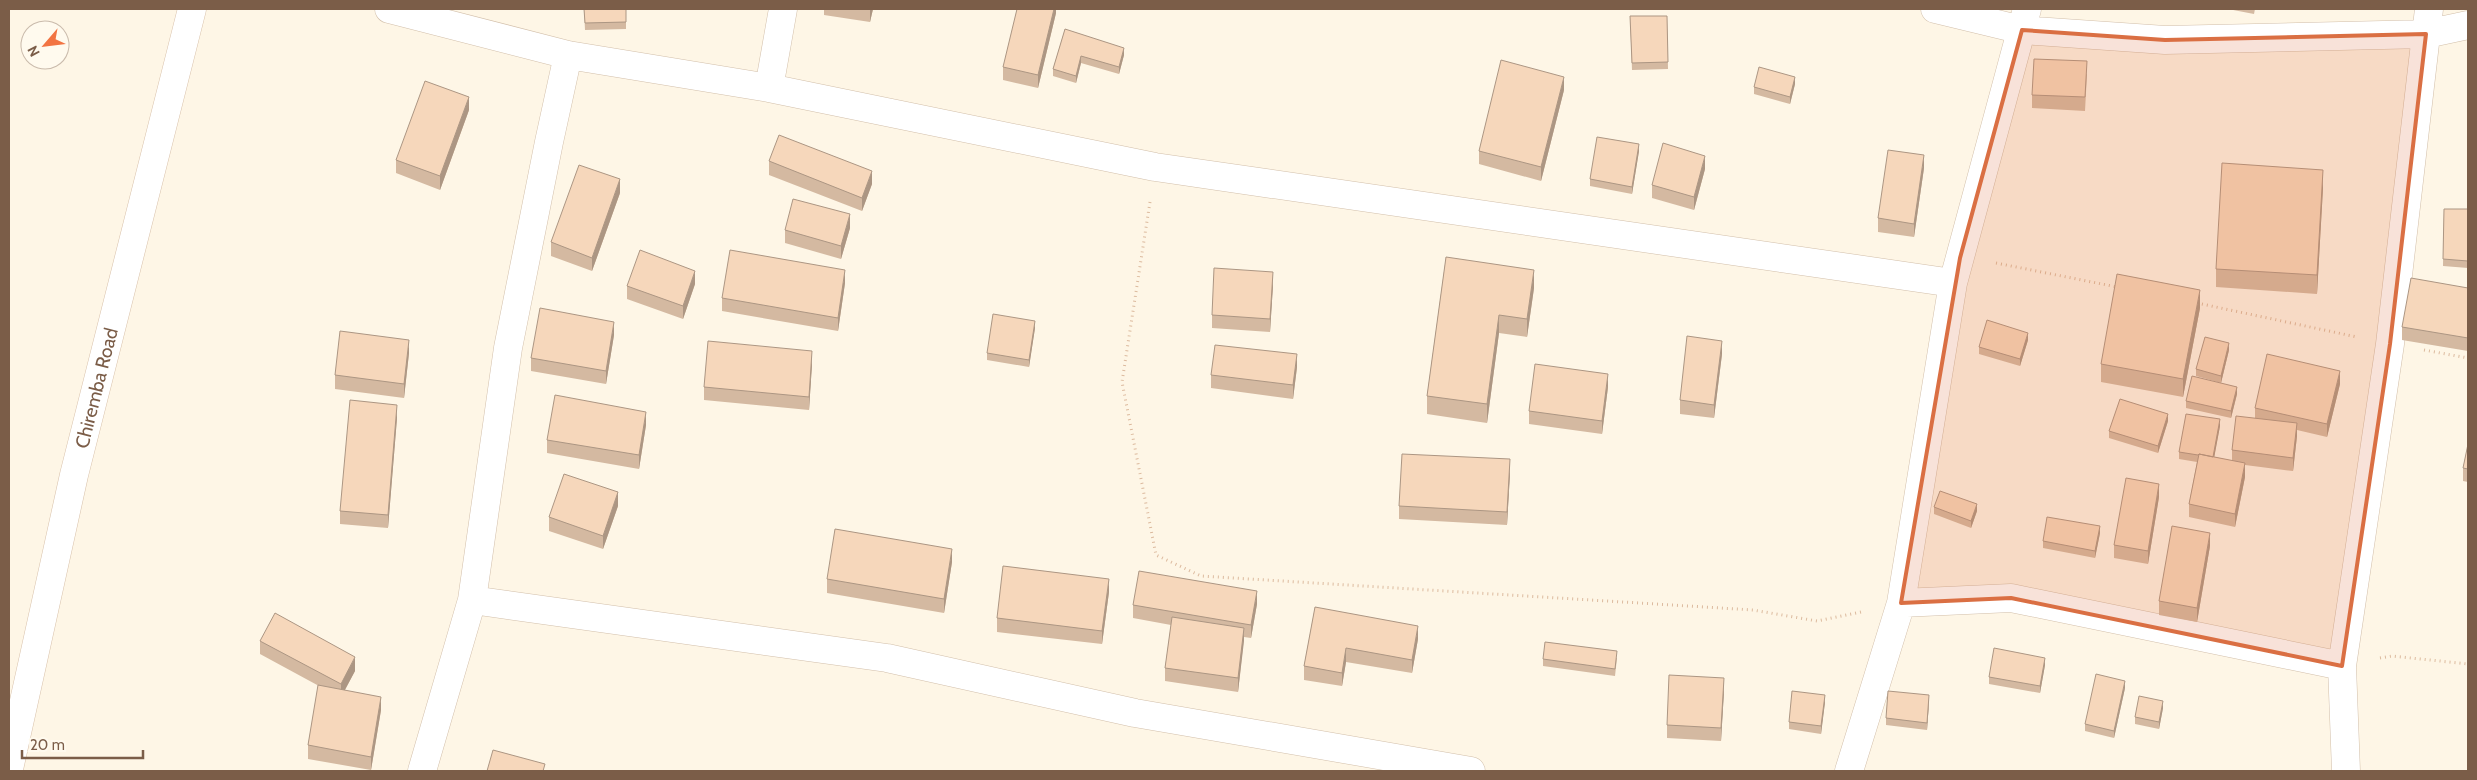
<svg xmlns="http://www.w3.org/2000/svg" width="2477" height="780" font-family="Cabin,sans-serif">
	<rect width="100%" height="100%" fill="#fef6e6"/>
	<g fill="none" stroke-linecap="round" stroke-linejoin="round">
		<g stroke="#d2bfaa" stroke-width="29">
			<path id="street" d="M389,9L568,55L769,88L1155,167L1953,283
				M1935,9L2022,30L2165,40L2426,34L2468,25
				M769,88L783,9
				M472,600L887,658L1135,713L1471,771
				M1901,603L2011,598L2342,666
				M422,771L472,600L508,348L549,142L568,55
				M1849,771L1901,603L1953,283L2027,9
				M2346,771L2342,666L2390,344L2429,9"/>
		</g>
		<g stroke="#d8c1aa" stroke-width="29">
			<g id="secondary">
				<path id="s1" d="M9,769L74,475L192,9"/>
			</g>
		</g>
		<path stroke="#dcba9e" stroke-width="3" stroke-dasharray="1 4" stroke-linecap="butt" d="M1150,202L1122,382L1156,555L1201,576L1753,610L1817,621L1861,612
			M1996,263L2117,287
			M2197,303L2357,337
			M2424,350L2468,358
			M2380,658L2392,656L2468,664"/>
		<use href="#street" stroke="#fff" stroke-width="28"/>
		<use href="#secondary" stroke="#fff" stroke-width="28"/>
	</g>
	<path fill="#d4b9a1" d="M584,9H626V29L585,30Z
		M824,9H873L870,22L824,15Z
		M1056,9V13L1038,88L1003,80V67Z
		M2228,9H2255L2254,14Z
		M1630,16H1667L1668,69L1632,70Z
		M1065,29L1124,55L1119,74L1081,63L1076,83L1053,76V69Z
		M2087,74L2085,111L2032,108V95Z
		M1795,84L1790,104L1754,94V87Z
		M1564,90L1541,181L1479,164V151Z
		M469,110L440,190L396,173V160Z
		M1639,151L1632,194L1590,186V179Z
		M769,161L872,184L862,211L769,175Z
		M1924,168L1914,237L1878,232V218Z
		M1705,169L1694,210L1652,198V185Z
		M2323,188L2317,294L2216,287V269Z
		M620,193L592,271L551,256V242Z
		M2444,209H2468V268L2443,266Z
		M850,228L841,259L785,243V230Z
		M1446,257L1534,288L1527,337L1499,333L1487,423L1427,414V396Z
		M845,283L838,331L722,311V298Z
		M695,284L683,319L627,299V286Z
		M1273,285L1270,332L1212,328V315Z
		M2468,288V351L2402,340V327Z
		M2200,308L2183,397L2101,382V364Z
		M1035,328L1029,367L987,360V353Z
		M614,335L606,384L531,371V358Z
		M2028,340L2020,366L1979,354V347Z
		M2229,350L2221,383L2196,376V369Z
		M409,353L404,398L335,389V375Z
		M1722,354L1714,418L1680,414V400Z
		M812,364L809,410L704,400V387Z
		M1297,367L1293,399L1211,388V375Z
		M2340,384L2327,437L2297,430V436L2293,471L2245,465V477L2235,527L2189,517V504L2197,462L2179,459V452L2220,426L2214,457L2232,461V450L2255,418V408Z
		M1608,387L1602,434L1529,424V411Z
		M2237,394L2231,418L2186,408V401Z
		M397,418L388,528L340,524V511Z
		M2168,421L2158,453L2109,438V431Z
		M646,425L639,469L547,453V440Z
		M2468,444V482L2463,481V468Z
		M1510,473L1507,525L1399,519V506Z
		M2159,497L2148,564L2114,558V545Z
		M618,506L603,549L549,531V517Z
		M1934,507L1977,511L1971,528L1934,514Z
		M2100,533L2095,558L2043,548V541Z
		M2210,546L2197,622L2159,615V601Z
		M952,562L944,613L827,593V579Z
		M1109,592L1102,644L997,632V618Z
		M1257,604L1251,638L1244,637L1238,692L1165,681V668L1171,625L1133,618V605Z
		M1315,607L1418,639L1412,673L1346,662L1342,686L1304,680V666Z
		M260,641L355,671L345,690L381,710L371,770L308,759V745L319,686L260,654Z
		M1617,658L1615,676L1543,666V659Z
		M2045,665L2040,693L1989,684V677Z
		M2125,688L2114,738L2085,731V724Z
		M1724,691L1721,741L1667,738V725Z
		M1825,702L1821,734L1789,729V722Z
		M1929,702L1927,730L1886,725V718Z
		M2163,708L2159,729L2135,724V717Z"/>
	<path fill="#ac9683" d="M870,9H873L870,22Z
		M1054,9H1056V13L1038,88V75Z
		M1124,48V55L1119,74V67Z
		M1081,56V63L1076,83V76Z
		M1564,77V90L1541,181V167Z
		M1795,77V84L1790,104V97Z
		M469,97V110L440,190V176Z
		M1639,144V151L1632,194V187Z
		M1924,155V168L1914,237V224Z
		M1705,156V169L1694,210V197Z
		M2323,170V188L2317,294V275Z
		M872,171V184L862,211V198Z
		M620,179V193L592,271V258Z
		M850,214V228L841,259V246Z
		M845,270V283L838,331V318Z
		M1534,270V288L1527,337V319Z
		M695,271V284L683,319V306Z
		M1273,272V285L1270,332V319Z
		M2200,290V308L2183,397V379Z
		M1499,315V333L1487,423V404Z
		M1035,321V328L1029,367V360Z
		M614,322V335L606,384V371Z
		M2028,333V340L2020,366V359Z
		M409,340V353L404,398V384Z
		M1722,341V354L1714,418V405Z
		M2229,343V350L2221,383V376Z
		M812,351V364L809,410V397Z
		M1297,354V367L1293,399V385Z
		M2340,371V384L2327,437V424Z
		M1608,374V387L1602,434V421Z
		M2237,387V394L2231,418V411Z
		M397,405V418L388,528V515Z
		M646,412V425L639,469V455Z
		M2168,414V421L2158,453V446Z
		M2220,419V426L2213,464V457Z
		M2297,423V436L2293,471V458Z
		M1510,459V473L1507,525V512Z
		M2245,463V477L2235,527V514Z
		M2159,484V497L2148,564V551Z
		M618,492V506L603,549V536Z
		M1977,504V511L1971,528V521Z
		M2100,526V533L2095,558V551Z
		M2210,533V546L2197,622V608Z
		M952,549V562L944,613V599Z
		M1109,579V592L1102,644V631Z
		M1257,591V604L1251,638V625Z
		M1418,626V639L1412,673V660Z
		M1244,628V641L1238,692V678Z
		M1346,648V662L1342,686V673Z
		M355,657V671L341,697V684Z
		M2045,658V665L2040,693V686Z
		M1724,678V691L1721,741V728Z
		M2125,681V688L2114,738V731Z
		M1825,695V702L1821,734V726Z
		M1929,695V702L1927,730V723Z
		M381,697V710L371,770V757Z
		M2163,701V708L2159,729V722Z"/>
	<path fill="#f6d7bb" stroke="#ac9683" d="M584,9H626V22L585,23Z
		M1017,9H1054L1038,75L1003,67Z
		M1630,16H1667L1668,62L1632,63Z
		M1065,29L1124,48L1119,67L1081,56L1076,76L1053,69Z
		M2034,59L2087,61L2085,97L2032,95Z
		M1501,60L1564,77L1541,167L1479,151Z
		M1759,67L1795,77L1790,97L1754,87Z
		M425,81L469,97L440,176L396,160Z
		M779,135L872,171L862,198L769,161Z
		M1597,137L1639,144L1632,187L1590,179Z
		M1663,143L1705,156L1694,197L1652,185Z
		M1888,150L1924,155L1914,224L1878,218Z
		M2222,163L2323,170L2317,275L2216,269Z
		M579,165L620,179L592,258L551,242Z
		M793,199L850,214L841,246L785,230Z
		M2444,209H2468V261L2443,259Z
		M640,250L695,271L683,306L627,286Z
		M730,250L845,270L838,318L722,298Z
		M1446,257L1534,270L1527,319L1499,315L1487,404L1427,396Z
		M1214,268L1273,272L1270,319L1212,315Z
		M2117,274L2200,290L2183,379L2101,364Z
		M2411,278L2468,288V338L2402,327Z
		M540,308L614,322L606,371L531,358Z
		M993,314L1035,321L1029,360L987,353Z
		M1987,320L2028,333L2020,359L1979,347Z
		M340,331L409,340L404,384L335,375Z
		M1687,336L1722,341L1714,405L1680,400Z
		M2205,337L2229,343L2221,376L2196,369Z
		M708,341L812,351L809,397L704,387Z
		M1215,345L1297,354L1293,385L1211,375Z
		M2267,354L2340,371L2327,424L2255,408Z
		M1535,364L1608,374L1602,421L1529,411Z
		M2192,376L2237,387L2231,411L2186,401Z
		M555,395L646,412L639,455L547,440Z
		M2120,399L2168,414L2158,446L2109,431Z
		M350,400L397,405L388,515L340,511Z
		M2186,414L2220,419L2213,457L2199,454L2198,455L2179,452Z
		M2236,416L2297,423L2293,458L2232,450Z
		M2468,444V469L2463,468Z
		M1402,454L1510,459L1507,512L1399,506Z
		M2199,454L2245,463L2235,514L2189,504Z
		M564,474L618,492L603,536L549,517Z
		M2126,478L2159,484L2148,551L2114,545Z
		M1940,491L1977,504L1971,521L1934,507Z
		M2047,517L2100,526L2095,551L2043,541Z
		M2172,526L2210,533L2197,608L2159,601Z
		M835,529L952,549L944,599L827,579Z
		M1003,566L1109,579L1102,631L997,618Z
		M1139,571L1257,591L1251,625L1133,605Z
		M1315,607L1418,626L1412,660L1346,648L1342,673L1304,666Z
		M275,613L355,657L341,684L260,641Z
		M1172,617L1244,628L1238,678L1165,668Z
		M1545,642L1617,651L1615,669L1543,659Z
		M1994,648L2045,658L2040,686L1989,677Z
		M2096,674L2125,681L2114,731L2085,724Z
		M1669,675L1724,678L1721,728L1667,725Z
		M318,685L381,697L371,757L308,745Z
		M1792,691L1825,695L1821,726L1789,722Z
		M1888,691L1929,695L1927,723L1886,718Z
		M2139,696L2163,701L2159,722L2135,717Z
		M493,750L545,764L543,771H487Z"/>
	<path fill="#da6f43" fill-opacity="0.2" stroke="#da6f43" stroke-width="4" stroke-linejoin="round" d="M2022,30L2165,40L2426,34L2390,344L2342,666L2011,598L1901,603L1960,258Z"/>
	<g text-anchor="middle" stroke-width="4" stroke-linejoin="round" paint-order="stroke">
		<g font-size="19" fill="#7b5d48" stroke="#fffaee">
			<text dy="7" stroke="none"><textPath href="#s1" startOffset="391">Chiremba Road</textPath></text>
		</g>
	</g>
	<rect width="2477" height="780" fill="none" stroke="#7b5d48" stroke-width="20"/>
	<g transform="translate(45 45) rotate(242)"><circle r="24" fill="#fffaee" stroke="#cabbac"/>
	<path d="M0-4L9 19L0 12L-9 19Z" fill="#f27442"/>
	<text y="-8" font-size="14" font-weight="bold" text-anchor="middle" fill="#7b5d48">N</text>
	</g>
	<path d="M22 750v8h121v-8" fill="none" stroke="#7b5d48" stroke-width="2.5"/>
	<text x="30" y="750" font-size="15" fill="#7b5d48" stroke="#fffaee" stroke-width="4" paint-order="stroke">20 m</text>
</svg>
